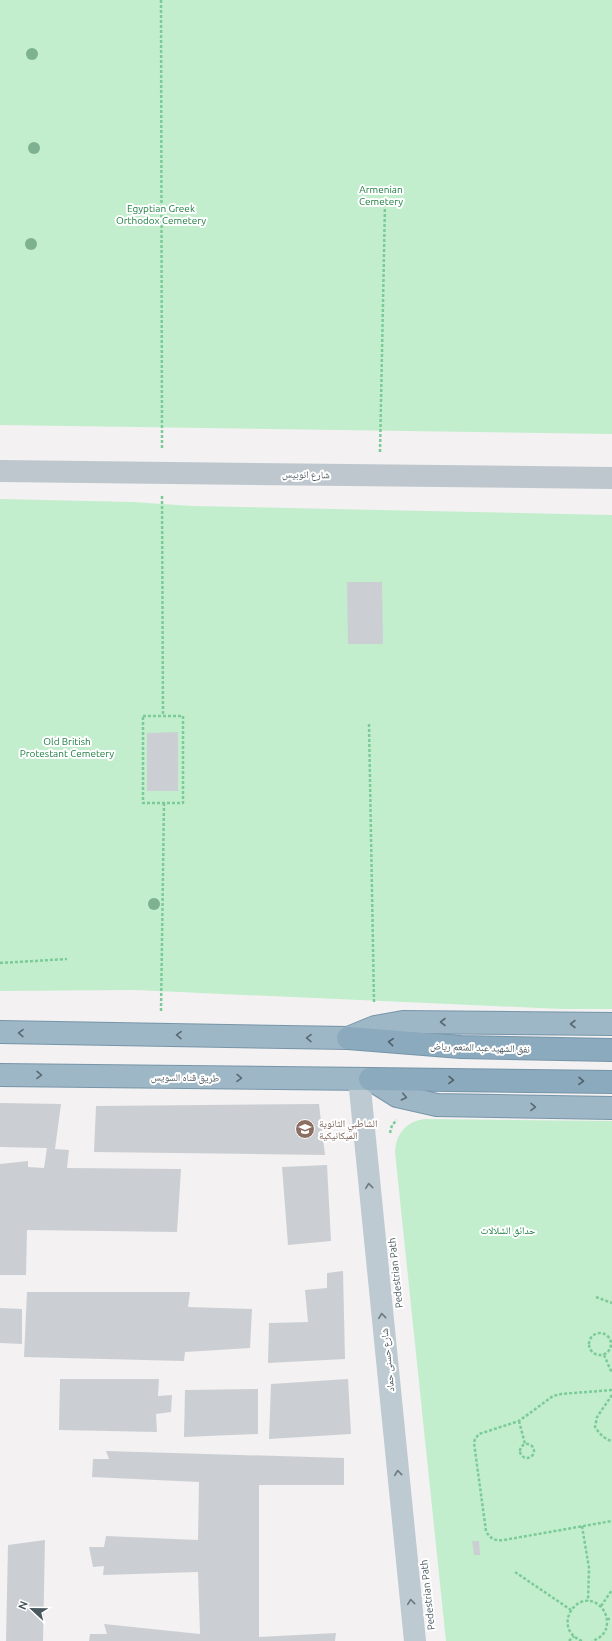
<svg xmlns="http://www.w3.org/2000/svg" width="612" height="1641" font-family="Ubuntu,'Noto Naskh Arabic',sans-serif">
	<rect width="100%" height="100%" fill="#f3f1f1"/>
	<path fill="#c2eecd" d="M0,0H612V434L0,425Z
		M0,499L133,502L192,506L612,515V1009H562L135,990L0,991Z
		M425,1119L612,1121V1641H446L395,1152C396,1133 407,1121 425,1119Z"/>
	<path fill="#cbcfd3" d="M347,582H382L383,644H348Z
		M178,732V791H147V733Z
		M0,1103L61,1104L55,1149L69,1150L67,1168L181,1169L177,1232L27,1230L26,1275H0V1164L28,1161V1167L44,1168L47,1148L0,1147Z
		M319,1104L325,1155L94,1152L96,1106Z
		M327,1165L331,1241L288,1245L282,1167Z
		M343,1271L345,1359L268,1363L269,1323L308,1322L305,1290L327,1288V1273Z
		M27,1292H190L188,1307L252,1309L250,1348L185,1352L184,1361L24,1357Z
		M0,1308L22,1309V1344L0,1343Z
		M60,1379H159L158,1396L172,1395L171,1412L156,1414L157,1432L59,1430Z
		M348,1379L351,1434L269,1439L271,1384Z
		M258,1389V1434L184,1437L185,1390Z
		M106,1451L344,1458V1485H259V1637L336,1633L335,1641H89L90,1634H107L104,1624L200,1634L198,1572L103,1575L104,1566L93,1567L89,1547H104L106,1536L198,1540L199,1482L92,1477L93,1459H109Z
		M45,1540L43,1641H6L8,1545Z
		M472,1541H479L480,1555H474Z"/>
	<g fill="none" stroke-linecap="round" stroke-linejoin="round">
		<g stroke="#7695a9" stroke-width="24">
			<path id="trunk" d="M0,1032L348,1038L375,1027L403,1022L612,1024
				M0,1075L370,1079L397,1096L437,1105L612,1108"/>
		</g>
		<g stroke="#7695a9" stroke-width="24">
			<path id="motorway" d="M348,1038L461,1047L612,1050
				M370,1079L612,1082"/>
		</g>
		<path stroke="#7bcb99" stroke-width="2.5" stroke-dasharray="3 2" stroke-linecap="butt" d="M161,0L162,449
			M380,452L385,203
			M162,496L163,716
			M143,716H183V803H143Z
			M369,724L374,1002
			M0,963L67,959
			M161,1011L164,802
			M390,1133L392,1125L397,1120
			M596,1297L612,1303
			M589 1344a11 11 0 1 1 22 0a11 11 0 1 1-22 0Z
			M604,1355L612,1373
			M612,1390L561,1394L553,1396L519,1421L479,1434L475,1439L474,1443L486,1531C490,1539 495,1541 504,1540L612,1521
			M612,1395L597,1417L595,1427C599,1433 604,1439 612,1441
			M519,1421L525,1444
			M520 1451a7 7 0 1 1 14 0a7 7 0 1 1-14 0Z
			M582,1526L589,1568L588,1601
			M515,1572L571,1610
			M601,1606L612,1590
			M607,1619H612
			M569,1641L574,1636
			M582,1641C550,1628 578,1586 600,1606C605,1611 607,1616 607,1623C607,1632 601,1638 592,1641"/>
		<path stroke="#bdc7cd" stroke-width="22" d="M0,471L612,478"/>
		<path stroke="#becad1" stroke-width="22" d="M359,1079L415,1641"/>
		<use href="#trunk" stroke="#9eb7c6" stroke-width="22"/>
		<use href="#motorway" stroke="#8baabd" stroke-width="22"/>
	</g>
	<g fill="#7db190">
		<circle cx="32" cy="54" r="6"/>
		<circle cx="34" cy="148" r="6"/>
		<circle cx="31" cy="244" r="6"/>
		<circle cx="154" cy="904" r="6"/>
	</g>
	<defs><path id="oneway-chevron" d="M-2-3.5L2.5 0L-2 3.5" fill="none" stroke-width="1.6" stroke-linecap="round" stroke-linejoin="round"/></defs>
	<g stroke="#5a6a73">
		<use href="#oneway-chevron" transform="translate(443 1022) rotate(-180)"/>
		<use href="#oneway-chevron" transform="translate(573 1024) rotate(-180)"/>
		<use href="#oneway-chevron" transform="translate(21 1033) rotate(-179)"/>
		<use href="#oneway-chevron" transform="translate(179 1035) rotate(-179)"/>
		<use href="#oneway-chevron" transform="translate(309 1038) rotate(-179)"/>
		<use href="#oneway-chevron" transform="translate(39 1075) rotate(1)"/>
		<use href="#oneway-chevron" transform="translate(239 1078) rotate(1)"/>
		<use href="#oneway-chevron" transform="translate(404 1097) rotate(13)"/>
		<use href="#oneway-chevron" transform="translate(533 1107) rotate(1)"/>
	</g>
	<g stroke="#505f68">
		<use href="#oneway-chevron" transform="translate(391 1042) rotate(-175)"/>
		<use href="#oneway-chevron" transform="translate(451 1080) rotate(1)"/>
		<use href="#oneway-chevron" transform="translate(581 1081) rotate(1)"/>
	</g>
	<g stroke="#6c7a80">
		<use href="#oneway-chevron" transform="translate(369 1186) rotate(-96)"/>
		<use href="#oneway-chevron" transform="translate(382 1316) rotate(-96)"/>
		<use href="#oneway-chevron" transform="translate(398 1473) rotate(-96)"/>
		<use href="#oneway-chevron" transform="translate(411 1602) rotate(-96)"/>
	</g>
	<defs>
		<g id="school-disc" transform="scale(1)"><circle r="9.5" fill="#8d6e63" stroke="#fff"/><path d="M0-5L7-2L0 1L-7-2ZM-4 1L0 2.5L4 1V4Q0 6-4 4Z" fill="#fff"/></g>
	</defs>
	<g fill-rule="evenodd">
		<use href="#school-disc" x="305" y="1129"/>
	</g>
	<g text-anchor="middle" stroke-width="4" stroke-linejoin="round" paint-order="stroke">
		<g font-size="10" fill="#1c7d40" stroke="#fff">
			<text x="381" y="193">Armenian<tspan x="381" dy="12">Cemetery</tspan></text>
			<text x="161" y="212">Egyptian Greek<tspan x="161" dy="12">Orthodox Cemetery</tspan></text>
			<text x="67" y="745">Old British<tspan x="67" dy="12">Protestant Cemetery</tspan></text>
			<text x="508" y="1234">حدائق الشلالات</text>
		</g>
		<g font-size="10" fill="#49575e" stroke="#fff">
			<text transform="translate(306 474) rotate(1)" y="4">شارع انوبيس</text>
			<text transform="translate(480 1047) rotate(2)" y="4">نفق الشهيد عبد المنعم رياض</text>
			<text transform="translate(185 1077) rotate(1)" y="4">طريق قناه السويس</text>
			<text transform="translate(395 1273) rotate(-96)" y="4">Pedestrian Path</text>
			<text transform="translate(387 1360) rotate(-96)" y="4">شارع حسنى حماد</text>
			<text transform="translate(427 1595) rotate(-96)" y="4">Pedestrian Path</text>
		</g>
		<g font-size="10" fill="#785e54" stroke="#fff" text-anchor="start">
			<text x="319" y="1127">الشاطبي الثانوية<tspan x="319" dy="12">الميكانيكية</tspan></text>
		</g>
	</g>
	<g transform="translate(32 1609) rotate(292)" stroke="#ffffff" stroke-width="3" paint-order="stroke">
	<path d="M0-3L7 15L0 10L-7 15Z" fill="#49575e"/>
	<text y="-6" font-size="11" font-weight="bold" text-anchor="middle" fill="#49575e">N</text>
	</g>
</svg>
